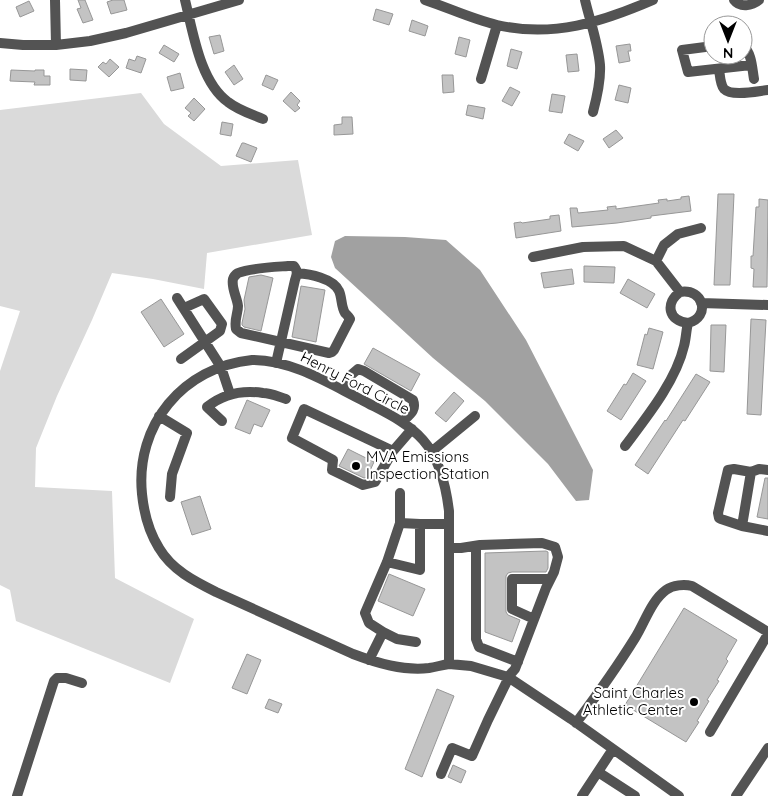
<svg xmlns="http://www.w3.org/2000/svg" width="768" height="796" font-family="Quicksand,sans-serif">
	<rect width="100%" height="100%" fill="#fff"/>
	<path fill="#dadada" d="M141,93L164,124L221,166L298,160L312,235L207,253L204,289L153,279L112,273L92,320L57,396L36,448L35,487L112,491L115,578L194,619L170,683L16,621L10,590L0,585V371L20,311L0,306V110Z"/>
	<path fill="#a1a1a1" d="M345,236L405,237L446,240L480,270L526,340L593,470L589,500L576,501L548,464L485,401L433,358L335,268L331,257L335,241Z"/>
	<path fill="#c3c3c3" stroke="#979797" d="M78,0H85L93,20L83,23L77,9L81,8Z
		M113,0H124L127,10L111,14L107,2Z
		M29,1L34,11L20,17L16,7Z
		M376,9L393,14L389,25L373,20Z
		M412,20L428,26L425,36L409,31Z
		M220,35L224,51L214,54L209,37Z
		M459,37L470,40L466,57L455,54Z
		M630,44L631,51H628L630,61L619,63L616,46Z
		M164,45L179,54L174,62L159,53Z
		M511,49L522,52L517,69L507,66Z
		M577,54L579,71L568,72L566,55Z
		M137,56L146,59L141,73L126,68L129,59L135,61Z
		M110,59L119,67L109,77L98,67L103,62L106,64Z
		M234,65L243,79L234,85L225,72Z
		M70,69L87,70L86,81L70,80Z
		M11,70L35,71V70H44V76H50V85H34L35,82L10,81Z
		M180,73L184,88L171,91L167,77Z
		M266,75L278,80L273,90L262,85Z
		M442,75H453L454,92L443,93Z
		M619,85L631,88L628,103L615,100Z
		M510,87L520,92L512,106L502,101Z
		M291,92L300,101L297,105L300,108L295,112L283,101Z
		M552,94L565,96L562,113L549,111Z
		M194,98L205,109L194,121L188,116L191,113L185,108Z
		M468,105L485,108L483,119L466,115Z
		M342,117H352L353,134L334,135V125L342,124Z
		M222,122L233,124L231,136L220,134Z
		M616,130L623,138L609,148L603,139Z
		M569,134L584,141L578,151L564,143Z
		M242,143H244L257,148L251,162L236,156Z
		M718,194H734L730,285H714Z
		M689,196L691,211L651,216V218L617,223L572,227L570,208H577L578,213L608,210L607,207L616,206V209L659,203L658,200L667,199V201L681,199V197Z
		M759,199L768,200L767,287H753L754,269L751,268V256H753L756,207H759Z
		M559,215L561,231L516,238L514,223L521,222L522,223L550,219V216Z
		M584,266L615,267L614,283L584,282Z
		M572,269L574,284L544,288L541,273Z
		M261,275L273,278L261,331L244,327L242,325V323L245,309L244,300L249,277Z
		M628,279L655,294L647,308L620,293Z
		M301,286L325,290L316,342L292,337Z
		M161,299L184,334L164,347L141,312Z
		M751,319L766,320L761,415L747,414Z
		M711,325H726L724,372L710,371Z
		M649,328L663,332L653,369L637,365L645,334L647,335Z
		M373,348L420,374L411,391L364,364Z
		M633,373L646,381L621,420L607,411L624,384L626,385Z
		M696,374L710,382L685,421L683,420L648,474L635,465L665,420L666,421Z
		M454,392L464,401L446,422L435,413Z
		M247,400L270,410L262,427L254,424L250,434L235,428Z
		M348,449L374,462L367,477L364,478L339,466Z
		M765,478H768V519L757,517Z
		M200,496L211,529L192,535L181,502Z
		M546,551L548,552V568L546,572H512L508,573L506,576V612L508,615L520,620L512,642L485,632V553Z
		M389,574L425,589L413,616L378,601Z
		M684,608L737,640L726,659L728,661L717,680L719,681L707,700L709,701L697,721L699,722L686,742L625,705Z
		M247,654L261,660L247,694L232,688Z
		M437,689L454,696L422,777L405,769Z
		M269,699L282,704L278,713L265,708Z
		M453,765L466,771L461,783L448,777Z"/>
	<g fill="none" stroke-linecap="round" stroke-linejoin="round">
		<path stroke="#535353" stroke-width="10" d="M55,0L56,45
			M185,0C193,32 200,82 228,102C238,110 251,114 263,119
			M425,0C449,8 472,19 497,25C553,38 602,22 653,0
			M585,0C590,21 598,43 600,65C601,81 597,97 593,112
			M734,0C740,8 752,6 759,0
			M0,43L23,45H56L90,41L126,33L239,0
			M713,46L682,50L688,72L751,65
			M743,46C752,53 752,68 754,79
			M719,69C720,75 720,84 724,89C732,97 758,91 768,90
			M481,79L497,25
			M533,257L583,247L624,246L656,261L680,292
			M656,261L664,245L678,234L701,228
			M680,292C704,288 711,317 688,323
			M680,292C665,303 668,321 688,323
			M177,298L221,367L230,394
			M701,303L768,305
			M181,359L220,331L222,324L204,299L184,308
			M252,360C292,360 328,383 362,400C384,412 406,421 423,440C440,459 446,486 449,511V664C442,665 436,667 429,668C403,671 377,663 353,654L216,592C194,581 172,570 159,548C149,532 144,514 142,494C135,425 183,367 252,360Z
			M276,363L295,280C297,274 298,271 294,266H288C274,267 250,268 238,273C235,275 234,276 233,279C231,288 237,297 238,306C238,314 234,319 236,329L241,333L329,353L332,352L334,350L350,319C349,317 347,315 345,313C341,307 342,297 339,291C333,278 309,274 297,273
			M343,390L351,375L358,369L364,371L413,400C417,411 409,415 402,422
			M159,416L187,433L172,474L170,497
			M222,421L207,407C223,394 243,390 263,393C271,393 279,397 286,399
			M625,446C646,418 676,381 684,346C686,339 686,331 688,323
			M393,451L375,482L363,485L332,470L333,460L292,438L304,409L393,451L412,429
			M431,452L475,416
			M768,470L759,469L751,472L742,526L768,531
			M400,523L420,524H449
			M742,526L721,519L719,518L718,513L728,470L734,469L751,472
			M476,546V639L479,647L518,662
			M449,548H461L480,545L542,543L555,547L558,557L554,572L546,588L515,669L508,677
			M387,562L420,570V524
			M534,619L512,609V579H550
			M383,632L397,639L416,642
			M369,660L383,632L369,623L365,613L387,562L400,523V493
			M449,664L471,666L508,677L571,719L679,796
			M576,723C597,695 617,667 635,638C645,622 651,601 666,590C673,585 684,584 692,586L768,632
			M710,732L768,634
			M598,772L635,796
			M441,774L452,748L472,756L488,720L509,677
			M17,796L54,681L57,678H66L82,683
			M582,796L613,749
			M736,796L768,748"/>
	</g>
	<g fill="#000" stroke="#fff" stroke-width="2">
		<circle cx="356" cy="466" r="5"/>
		<circle cx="694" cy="702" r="5"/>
	</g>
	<g text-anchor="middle" stroke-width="4" stroke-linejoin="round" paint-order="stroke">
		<g font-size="15" fill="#000" stroke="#fff">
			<text transform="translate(355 383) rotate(27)" y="5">Henry Ford Circle</text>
		</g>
		<g font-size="15" fill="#000" stroke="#fff" text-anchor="start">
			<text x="366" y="462">MVA Emissions<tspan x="366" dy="17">Inspection Station</tspan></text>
			<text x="684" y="698" text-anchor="end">Saint Charles<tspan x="684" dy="17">Athletic Center</tspan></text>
		</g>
	</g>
	<g transform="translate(728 40) rotate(180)"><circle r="24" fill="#ffffff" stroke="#999999"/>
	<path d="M0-4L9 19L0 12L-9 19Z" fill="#000000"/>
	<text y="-8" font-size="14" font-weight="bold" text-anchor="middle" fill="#000000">N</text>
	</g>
</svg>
